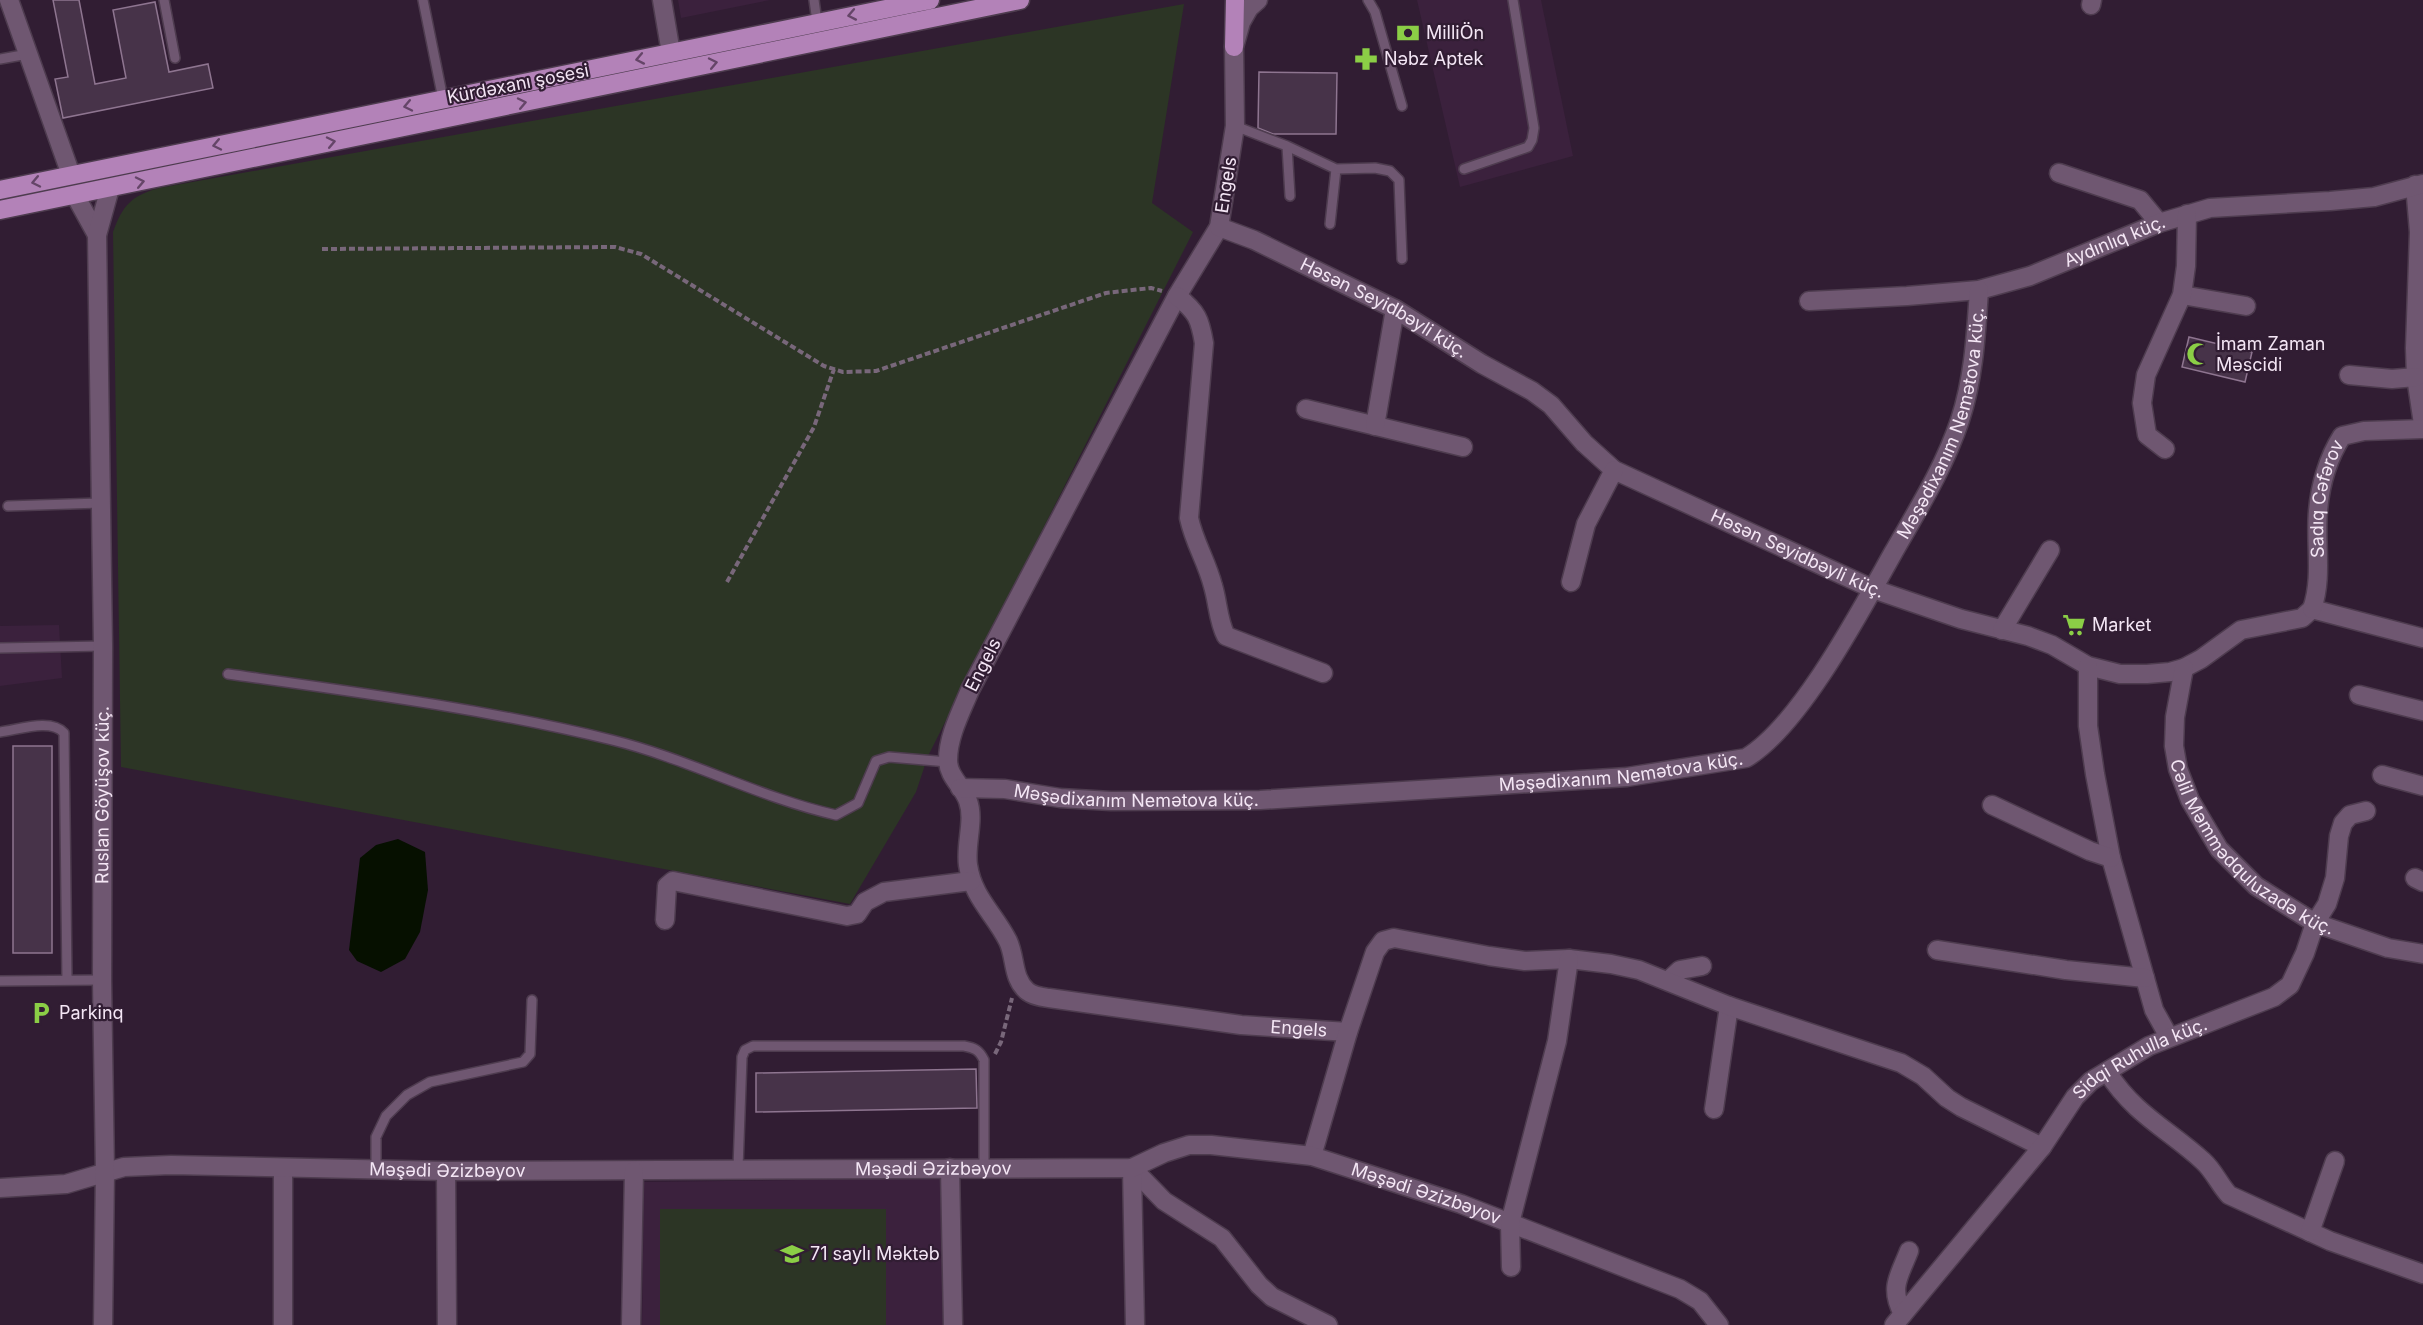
<svg xmlns="http://www.w3.org/2000/svg" width="2423" height="1325" font-family="Inter,sans-serif">
	<rect width="100%" height="100%" fill="#311d33"/>
	<path fill="#3b213d" d="M678,0H770L681,18Z
		M1417,0H1541L1573,156L1460,187Z
		M59,625L62,678L0,686V626Z
		M941,1178L943,1325H642L644,1182Z"/>
	<path fill="#2c3525" d="M1184,4L1152,203L1193,232L928,756L916,792L850,904L121,767L113,232C123,205 131,196 159,188Z
		M660,1209H886V1325H660Z"/>
	<path fill="#061000" d="M398,839L425,852L428,890L420,932L405,959L381,972L357,961L349,950L360,858L376,845Z"/>
	<path fill="#473349" stroke="#8e7590" stroke-width="1.5" d="M53,0H79L95,84L126,78L113,10L155,2L169,72L208,64L213,88L63,118L55,79L68,77Z
		M1259,72L1337,73L1336,134H1273L1258,128Z
		M2189,337L2252,352L2245,382L2182,367Z
		M13,746H52V953H13Z
		M976,1069L977,1108L756,1112V1073Z"/>
	<g fill="none" stroke-linecap="round" stroke-linejoin="round">
		<g stroke="#4e3c4f" stroke-width="12">
			<path id="lane" d="M164,0L175,58
				M423,0L443,99
				M814,0L817,22
				M1368,0L1375,12L1402,106
				M0,59L28,54
				M1235,126L1287,146L1336,169L1375,168L1390,171L1399,180L1402,259
				M1287,146L1290,196
				M1464,169L1528,147L1532,140L1534,128L1513,0
				M1330,224L1336,169
				M8,506L100,503
				M0,648L103,646
				M228,674C356,692 486,709 612,740C689,759 760,798 836,815L858,803L876,761L889,757L948,762
				M0,732C18,730 51,718 64,733L67,980
				M0,981L102,980
				M738,1168L742,1057L745,1050L753,1046H964C975,1048 979,1050 984,1060V1168
				M376,1171V1137L386,1116L407,1095L430,1082L523,1062L530,1054L532,1000"/>
		</g>
		<g stroke="#4e3c4f" stroke-width="21">
			<g id="street">
				<path d="M9,0L71,175"/>
				<path d="M662,0L671,53"/>
				<path id="s1" d="M1258,0L1249,8L1241,22L1234,47L1235,126L1219,227L1177,296L970,690C961,712 948,736 948,760C948,777 963,786 968,801C975,820 965,844 968,865C973,898 994,913 1008,941C1016,958 1012,978 1027,991C1033,996 1042,997 1049,998L1241,1025L1348,1032"/>
				<path d="M2091,5L2092,0"/>
				<path d="M2059,173L2140,200L2159,223"/>
				<path d="M2415,185L2419,232L2415,348L2416,377L2423,424"/>
				<path id="s2" d="M1219,227L1254,240L1395,309L1482,364L1532,391L1551,405L1584,443L1614,470L1873,589L1961,619L2028,636L2052,645L2088,666L2120,674H2147L2170,672L2184,668L2201,659L2241,630L2302,618L2312,609L2423,638"/>
				<path d="M2182,295L2246,306"/>
				<path d="M1177,296C1197,312 1200,319 1204,343L1189,518C1194,542 1207,562 1213,586C1218,602 1218,621 1226,636L1323,673"/>
				<path id="s3" d="M1809,301L1907,296L1979,290L2030,276L2159,223L2210,208L2330,201L2374,197L2423,184"/>
				<path d="M2349,375L2392,379L2416,377"/>
				<path d="M1306,409L1463,447"/>
				<path d="M1375,426L1395,309"/>
				<path d="M2165,449L2147,435L2142,403L2146,375L2182,295L2186,266L2187,214"/>
				<path d="M1571,582L1586,524L1614,470"/>
				<path id="s4" d="M2312,609C2323,577 2315,544 2318,511C2320,486 2328,458 2342,436L2364,431L2423,429"/>
				<path d="M2002,630L2050,550"/>
				<path d="M2088,666V726L2095,774L2111,858L2154,1010L2169,1037"/>
				<path id="s5" d="M2184,668L2175,717L2174,746L2178,769L2190,800L2219,849L2256,886L2315,923L2388,948L2423,954"/>
				<path d="M2359,695L2423,711"/>
				<path d="M2382,775L2423,786"/>
				<path id="s6" d="M960,788L1005,789L1060,798L1111,801L1260,800L1627,777L1746,758C1800,726 1861,610 1893,553C1918,509 1944,468 1960,420C1974,377 1976,334 1979,290"/>
				<path d="M1992,805L2090,851L2111,858"/>
				<path d="M2415,878L2423,882"/>
				<path d="M665,920L667,886L673,881L847,916L857,914L865,902L884,892L971,881"/>
				<path d="M1937,950L2066,970L2145,978"/>
				<path d="M1668,981L1680,970L1702,966"/>
				<path d="M2108,1073C2134,1114 2169,1130 2203,1161C2214,1171 2219,1184 2229,1195L2330,1241L2423,1274"/>
				<path d="M1714,1109L1729,1006"/>
				<path d="M1312,1156L1348,1032L1375,952L1383,941L1394,938L1489,956L1525,961L1569,959L1611,964L1639,970L1729,1006L1901,1063L1923,1076L1947,1098L1961,1107L2042,1147"/>
				<path d="M283,1168V1325"/>
				<path d="M950,1168L953,1325"/>
				<path d="M1132,1168L1164,1201L1222,1238L1259,1285L1272,1297L1328,1325"/>
				<path d="M1132,1168L1135,1325"/>
				<path d="M446,1171L447,1325"/>
				<path id="s7" d="M0,1188L66,1184L124,1167L171,1165L446,1171L1132,1168L1164,1153L1189,1145H1211L1312,1156L1461,1204L1680,1289L1700,1301L1719,1325"/>
				<path d="M2310,1232L2335,1161"/>
				<path d="M1511,1267L1510,1223L1557,1041L1569,959"/>
				<path d="M1903,1314C1889,1287 1899,1277 1909,1251"/>
				<path d="M631,1325L634,1171"/>
				<path id="s8" d="M1894,1325L2042,1147L2075,1097L2091,1081L2149,1046L2274,997L2290,985L2305,953L2315,923L2327,904L2335,878L2339,836L2343,823L2350,815L2366,811"/>
			</g>
		</g>
		<g stroke="#4e3c4f" stroke-width="21">
			<g id="secondary">
				<path d="M75,195L97,235"/>
				<path id="s9" d="M103,1325L105,1172L102,980L103,646L97,235L110,188"/>
			</g>
		</g>
		<g stroke="#4e3c4f" stroke-width="21">
			<path id="primary" d="M1234,47L1235,0
				M0,190L930,0
				M0,210L1020,0"/>
		</g>
		<path stroke="#78677a" stroke-width="4" stroke-dasharray="6 3" stroke-linecap="butt" d="M322,249L615,247L641,254L824,366L843,372L876,371L1106,293L1151,288L1162,291
			M727,582L814,427L834,369
			M995,1054L1001,1042L1012,998"/>
		<use href="#lane" stroke="#6f5771" stroke-width="9"/>
		<use href="#street" stroke="#6f5771" stroke-width="18"/>
		<use href="#secondary" stroke="#6f5771" stroke-width="18"/>
		<use href="#primary" stroke="#b382b8" stroke-width="18"/>
	</g>
	<defs><path id="oneway-chevron" d="M-2-3.5L2.5 0L-2 3.5" fill="none" stroke-width="1.6" stroke-linecap="round" stroke-linejoin="round" transform="scale(1.5)"/></defs>
	<g stroke="#654568">
		<use href="#oneway-chevron" transform="translate(852 15) rotate(169)"/>
		<use href="#oneway-chevron" transform="translate(640 59) rotate(169)"/>
		<use href="#oneway-chevron" transform="translate(713 63) rotate(-12)"/>
		<use href="#oneway-chevron" transform="translate(522 103) rotate(-12)"/>
		<use href="#oneway-chevron" transform="translate(408 106) rotate(168)"/>
		<use href="#oneway-chevron" transform="translate(331 142) rotate(-12)"/>
		<use href="#oneway-chevron" transform="translate(217 145) rotate(168)"/>
		<use href="#oneway-chevron" transform="translate(36 182) rotate(168)"/>
		<use href="#oneway-chevron" transform="translate(140 182) rotate(-12)"/>
	</g>
	<defs>
		<g id="bank-bare" transform="scale(1.8)"><path d="M-6-4H6V4H-6ZM0-2.3a2.3 2.3 0 1 0 0 4.6a2.3 2.3 0 1 0 0-4.6Z" fill="#8bce46" stroke="#311d33" stroke-width="2.5" paint-order="stroke"/></g>
		<g id="pharmacy-bare" transform="scale(1.8)"><path d="M-2-6h4v4h4v4h-4v4h-4v-4h-4v-4h4Z" fill="#8bce46" stroke="#311d33" stroke-width="2.5" paint-order="stroke"/></g>
		<g id="mosque-bare" transform="scale(1.8)"><path d="M3.5-4.9A6 6 0 1 0 3.5 4.9A5 5 0 1 1 3.5-4.9Z" fill="#8bce46" stroke="#311d33" stroke-width="2.5" paint-order="stroke"/></g>
		<g id="supermarket-bare" transform="scale(1.8)"><path d="M-6-5.5h2.5l.6 2H6L4.5 2H-2.5L-4.4-4H-6ZM-1.5 3.2a1.3 1.3 0 1 0 .1 0ZM3 3.2a1.3 1.3 0 1 0 .1 0Z" fill="#8bce46" stroke="#311d33" stroke-width="2.5" paint-order="stroke"/></g>
		<g id="parking-bare" transform="scale(1.8)"><path d="M-3.5-5.5H1a3.5 3.5 0 0 1 0 7H-1V5.5H-3.5ZM-1-3.4V-.6H.8a1.4 1.4 0 0 0 0-2.8Z" fill="#8bce46" stroke="#311d33" stroke-width="2.5" paint-order="stroke"/></g>
		<g id="school-bare" transform="scale(1.8)"><path d="M0-5L7-2L0 1L-7-2ZM-4 1L0 2.5L4 1V4Q0 6-4 4Z" fill="#8bce46" stroke="#311d33" stroke-width="2.5" paint-order="stroke"/></g>
	</defs>
	<g fill-rule="evenodd">
		<use href="#bank-bare" x="1408" y="33"/>
		<use href="#pharmacy-bare" x="1366" y="59"/>
		<use href="#mosque-bare" x="2198" y="354"/>
		<use href="#supermarket-bare" x="2074" y="625"/>
		<use href="#parking-bare" x="41" y="1013"/>
		<use href="#school-bare" x="792" y="1254"/>
	</g>
	<g text-anchor="middle" stroke-width="4.5" stroke-linejoin="round" paint-order="stroke">
		<g font-size="18" fill="#f4e6f5" stroke="#311d33" text-anchor="start">
			<text x="1426" y="39">MilliÖn</text>
			<text x="1384" y="65">Nəbz Aptek</text>
			<text x="2216" y="350">İmam Zaman<tspan x="2216" dy="21">Məscidi</tspan></text>
			<text x="2092" y="631">Market</text>
			<text x="59" y="1019">Parkinq</text>
			<text x="810" y="1260">71 saylı Məktəb</text>
		</g>
		<g font-size="18" fill="#f4e6f5" stroke="#311d33">
			<text transform="translate(518 84) rotate(-11)" y="6">Kürdəxanı şosesi</text>
			<text transform="translate(1226 185) rotate(-81)" y="6">Engels</text>
			<text dy="6" stroke="none"><textPath href="#s3" startOffset="315">Aydınlıq küç.</textPath></text>
			<text dy="6" stroke="none"><textPath href="#s2" startOffset="184">Həsən Seyidbəyli küç.</textPath></text>
			<text dy="6" stroke="none"><textPath href="#s6" startOffset="1184">Məşədixanım Nemətova küç.</textPath></text>
			<text dy="6" stroke="none"><textPath href="#s4" startOffset="112">Sadıq Cəfərov</textPath></text>
			<text dy="6" stroke="none"><textPath href="#s2" startOffset="670">Həsən Seyidbəyli küç.</textPath></text>
			<text transform="translate(983 665) rotate(-63)" y="6">Engels</text>
			<text dy="6" stroke="none"><textPath href="#s6" startOffset="663">Məşədixanım Nemətova küç.</textPath></text>
			<text dy="6" stroke="none"><textPath href="#s6" startOffset="177">Məşədixanım Nemətova küç.</textPath></text>
			<text dy="6" stroke="none"><textPath href="#s9" startOffset="530">Ruslan Göyüşov küç.</textPath></text>
			<text dy="6" stroke="none"><textPath href="#s5" startOffset="213">Cəlil Məmmədquluzadə küç.</textPath></text>
			<text dy="6" stroke="none"><textPath href="#s1" startOffset="1362">Engels</textPath></text>
			<text dy="6" stroke="none"><textPath href="#s8" startOffset="368">Sidqi Ruhulla küç.</textPath></text>
			<text dy="6" stroke="none"><textPath href="#s7" startOffset="936">Məşədi Əzizbəyov</textPath></text>
			<text dy="6" stroke="none"><textPath href="#s7" startOffset="450">Məşədi Əzizbəyov</textPath></text>
			<text dy="6" stroke="none"><textPath href="#s7" startOffset="1440">Məşədi Əzizbəyov</textPath></text>
		</g>
	</g>
</svg>
